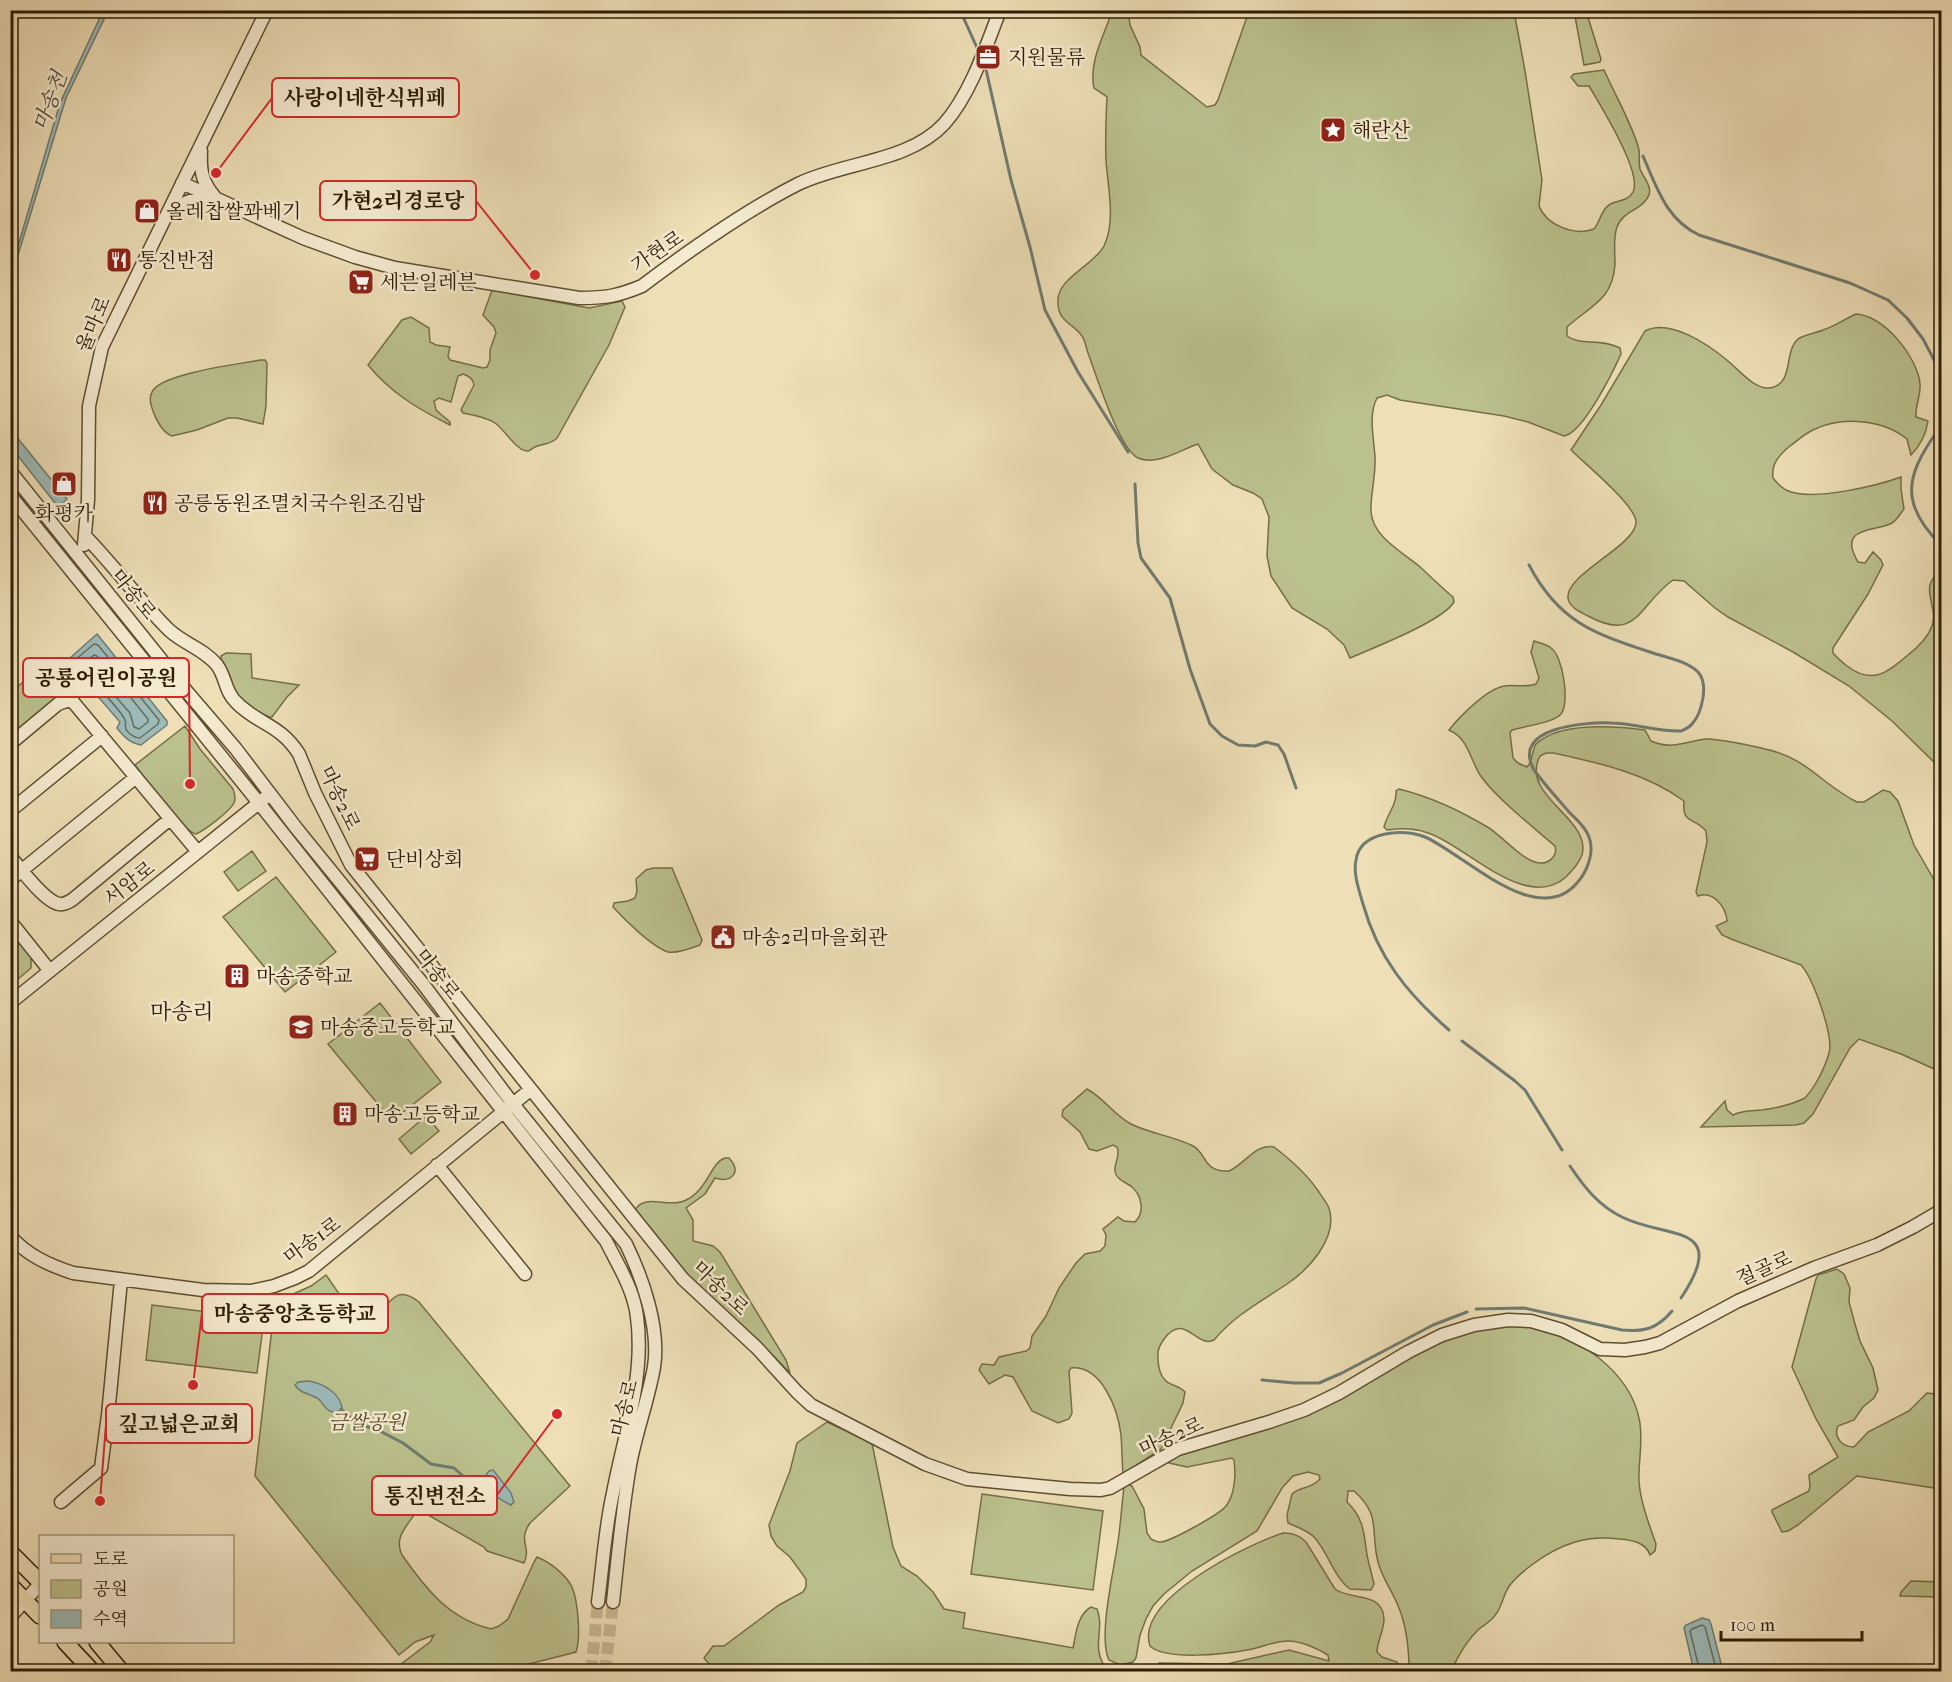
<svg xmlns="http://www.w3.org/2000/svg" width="1952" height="1682" font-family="'IM FELL French Canon','Noto Serif KR',serif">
	<rect width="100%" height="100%" fill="#eedfb7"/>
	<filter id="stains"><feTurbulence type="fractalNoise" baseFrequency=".00333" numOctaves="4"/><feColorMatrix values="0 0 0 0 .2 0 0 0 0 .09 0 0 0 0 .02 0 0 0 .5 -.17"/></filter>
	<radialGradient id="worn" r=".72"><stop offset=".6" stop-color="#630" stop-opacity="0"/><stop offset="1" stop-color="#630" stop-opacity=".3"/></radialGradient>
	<path fill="#bbc18d" stroke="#746f48" stroke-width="1.5" d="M1101,11H1128L1130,25L1140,47L1141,55L1207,107L1215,105L1218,100L1249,11H1514L1525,71L1542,180L1539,206C1547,226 1575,236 1594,229C1600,222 1601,210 1609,205C1616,200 1628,202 1633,192C1643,173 1600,105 1589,86H1578L1571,77L1574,74L1604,70C1615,95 1630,120 1638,146C1641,154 1638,161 1640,169C1643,177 1652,186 1649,195C1643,210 1622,211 1617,227C1613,238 1615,252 1615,264C1613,300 1590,306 1567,327V336C1580,346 1601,338 1620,348L1621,354C1613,372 1583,433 1564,436L1528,422L1504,416L1400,400L1387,395L1377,398C1368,415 1374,439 1375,457C1376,477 1370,496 1371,512C1373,537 1402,552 1419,566C1430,576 1441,587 1453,597L1454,602C1443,621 1373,648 1350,658L1344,645L1327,629L1292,608L1271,576L1267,556L1269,517L1262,499L1253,493L1233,485L1212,469L1198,444C1180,450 1157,466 1138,458C1119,449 1096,374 1088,353C1086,347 1085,340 1082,336C1072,322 1057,322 1058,300C1058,278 1094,265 1104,246C1116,221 1108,188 1106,161C1105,139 1106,118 1107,97L1094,88C1089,65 1101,41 1109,20V16Z
		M1574,11H1586L1601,59L1600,62L1584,65Z
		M492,290L589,308L622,301L625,307L609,345L557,438C550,445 544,443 535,447C532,448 531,451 527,451C517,451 504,429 495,423C486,417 474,415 463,413L461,410L474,385C473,379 470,376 463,374L458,376L451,402L439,398L434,401L436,410L450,422V425C418,409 391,393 368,365L402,320L411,317L429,328L430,342L436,345L450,347L448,356L450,360L483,368L487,367L490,360V350L496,333L494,327L483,315Z
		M1856,314C1884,315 1918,358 1920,384C1921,395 1915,406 1916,417L1928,421C1926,434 1921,445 1911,455L1907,439C1882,419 1841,416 1813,430C1804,434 1797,441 1790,446C1779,455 1771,464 1773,478C1778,484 1783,490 1791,492C1817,500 1876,486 1901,477V489L1904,509C1900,514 1897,520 1892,523C1877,532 1836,525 1858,562L1865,563L1873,552L1881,560L1883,565L1868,594L1833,648V653C1837,658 1842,662 1847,666C1872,685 1887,673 1908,655C1917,648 1928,637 1932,626C1939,605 1917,587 1941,571V769L1892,721L1849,686L1793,652L1728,617L1715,608L1684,581L1673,580C1638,605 1638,643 1588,616C1580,612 1569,607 1568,598C1565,574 1638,545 1636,521C1634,504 1584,463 1571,450L1601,405L1645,331C1670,318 1709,345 1728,361C1739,370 1754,389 1769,388C1795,385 1783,352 1798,339C1803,335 1816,333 1823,330C1835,326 1845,319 1856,314Z
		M260,360H265L267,363L266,406L263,424L237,418H228L197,430L172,436C163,433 156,420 153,411C150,404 149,395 154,389C168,373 238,364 260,360Z
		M1534,641C1539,643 1547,644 1551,648C1563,656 1570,703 1561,714C1553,723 1525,726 1512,730L1510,733L1513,758L1518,763L1527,767L1530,763L1535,745C1559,721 1614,726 1645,730L1651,741C1671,750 1686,742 1705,739C1715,738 1754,746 1765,749C1808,758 1822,785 1857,802H1864L1883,790L1890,792L1898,801L1914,845L1941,892V1072L1901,1054L1859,1039L1850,1048L1813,1114L1804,1123L1796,1125L1701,1127L1725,1101L1727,1110L1733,1115C1743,1110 1752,1111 1762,1110C1777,1108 1791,1105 1805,1098C1815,1087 1825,1068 1829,1053C1834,1036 1813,978 1801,965L1731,939L1722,935L1716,926L1727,921C1726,907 1713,890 1698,896L1696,892L1707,842L1706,831C1693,816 1682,825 1684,801C1646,773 1599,763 1554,753H1546L1540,756C1519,796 1592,818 1582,855C1579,863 1572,871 1566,877C1527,912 1468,848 1431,834C1416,828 1403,828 1387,830L1384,827C1387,814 1397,805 1396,791L1399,789C1431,797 1461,811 1489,828C1503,837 1523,861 1539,863C1549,864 1558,856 1555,846C1533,827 1495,797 1480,775C1470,759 1468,738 1449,730C1460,716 1487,689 1504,686C1514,684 1526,688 1536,684L1539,678L1531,652Z
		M226,653L251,654L252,678L299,685L287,697L272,717H269C245,706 240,703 228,679C225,671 221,665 221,656Z
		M48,661L70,688L11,737V692Z
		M185,726L200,749L233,789C235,794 236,798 234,803C229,812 205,830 196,834C183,832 146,779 135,765Z
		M252,851L266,871L238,891L224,872Z
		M653,868H672L702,940L700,945C692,948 677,954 668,952C652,947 624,919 613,907L614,903L628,901L635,898L637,891L636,879L646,870Z
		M276,877L336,952L285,992L223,917Z
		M10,930L31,955V968L11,985Z
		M380,1003L441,1082L392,1121L328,1044Z
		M1087,1089C1104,1098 1114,1115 1131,1124C1151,1134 1174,1136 1193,1146C1207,1153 1202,1172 1229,1171C1245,1164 1256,1143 1274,1147C1291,1160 1307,1174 1319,1192C1323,1199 1329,1204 1330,1212C1336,1240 1308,1270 1287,1284C1260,1302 1235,1315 1214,1340C1196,1349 1185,1311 1164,1339C1160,1345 1157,1350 1158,1357C1158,1364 1159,1374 1165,1380C1170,1386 1179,1385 1185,1392L1183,1403L1161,1449L1123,1474C1122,1461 1122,1448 1121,1435C1118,1410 1102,1365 1071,1368L1069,1371L1072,1413L1069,1419L1058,1423L1032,1411L1013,1377L1005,1375L989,1384L979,1370L982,1364L994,1365L999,1357L1026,1351L1030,1348L1032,1336L1046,1316L1059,1288L1076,1263L1085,1254L1100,1251L1105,1246L1106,1235L1103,1229L1118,1217L1124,1221L1135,1222C1145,1212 1142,1196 1132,1187C1126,1182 1116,1180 1115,1171C1114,1162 1121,1156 1117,1147L1113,1145L1097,1151L1089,1149L1080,1132L1062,1116L1063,1110Z
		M426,1116L439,1131L411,1154L399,1139Z
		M725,1158H729C742,1172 732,1183 715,1178L705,1194L686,1208L693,1220V1241L713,1246L720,1252L786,1360L790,1373L759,1341L688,1276L635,1210C645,1193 667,1208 684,1201C707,1192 711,1162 725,1158Z
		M1837,1269L1844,1274L1850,1288L1849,1302L1855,1324L1860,1341L1873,1368L1878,1390L1874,1398L1863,1407L1854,1420L1838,1426C1833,1437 1842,1447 1854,1447L1868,1432L1909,1411L1927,1393L1935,1394L1937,1415L1941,1429V1489L1857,1476L1798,1525L1788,1531L1782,1532L1772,1512V1510L1809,1491L1810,1486L1809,1475L1838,1457L1816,1419L1792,1367L1816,1279L1818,1275Z
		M326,1275C338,1291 353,1321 376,1317C391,1302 396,1284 419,1302L570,1486L530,1523C517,1542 532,1546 524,1563L487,1551L484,1547L423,1512H418L414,1515C405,1528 394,1539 402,1555C426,1589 449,1619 491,1629L499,1626L508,1619L534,1562L537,1557C550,1562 566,1575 572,1587C578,1601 581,1638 576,1652L525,1665L477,1671H392L430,1642L434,1635L415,1642L399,1655L255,1476L275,1302L311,1286Z
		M152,1305L264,1319L257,1373L146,1360Z
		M1505,1326C1514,1326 1524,1324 1532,1326C1577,1335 1629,1371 1639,1418C1644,1439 1638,1461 1639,1482C1641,1504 1649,1524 1656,1544L1655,1551L1650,1555C1646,1542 1631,1540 1619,1539C1586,1535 1560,1544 1533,1564C1525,1570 1516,1577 1510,1585C1503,1594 1503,1605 1496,1614C1492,1621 1485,1624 1479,1629C1466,1641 1458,1656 1451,1671H1409C1409,1650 1407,1628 1399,1608C1393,1592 1382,1578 1378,1562C1370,1531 1382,1516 1354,1491H1348L1347,1502C1364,1518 1364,1534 1367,1555C1369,1565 1372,1575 1374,1584L1371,1590L1350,1589C1333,1576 1328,1552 1314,1537C1307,1530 1297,1527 1288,1523L1287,1515L1292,1494C1300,1486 1310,1490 1320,1479L1319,1475L1308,1472L1293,1476L1282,1488L1257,1531L1192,1571L1164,1594L1153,1606L1146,1619L1140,1635L1136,1658L1133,1662L1120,1665L1109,1660C1097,1636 1116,1563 1119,1534C1121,1518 1122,1503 1124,1487L1126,1484L1132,1486L1144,1509L1147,1533L1151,1539C1155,1541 1156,1542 1160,1542C1170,1542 1220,1514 1226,1506C1235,1495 1236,1474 1234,1460L1232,1458L1187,1467L1169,1463L1167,1461L1175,1455L1255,1431L1445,1340L1466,1332Z
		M827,1422L872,1443L893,1547L901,1566L917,1576L933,1592L944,1609L965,1613L963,1628L1073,1648C1076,1634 1077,1615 1091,1607L1097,1609C1105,1629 1091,1646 1105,1667L1103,1672H747L740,1667L732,1671L716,1672L704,1658L713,1646H724L779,1605L803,1592L806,1587V1579L790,1557L777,1546L771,1536L769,1525L790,1471L797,1443Z
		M982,1494L1103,1511L1093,1590L971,1574Z
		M1283,1533C1293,1533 1299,1535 1306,1542L1335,1589C1351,1601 1383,1591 1384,1619C1384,1631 1377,1641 1377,1652L1382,1657L1397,1662L1401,1671L1166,1672L1159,1668V1663L1227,1664L1289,1650L1329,1661L1328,1655C1316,1648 1302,1641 1288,1641C1274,1641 1260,1648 1247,1650C1226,1654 1166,1661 1150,1646C1134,1599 1249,1544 1283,1533Z
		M1911,1581L1941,1582V1597L1900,1596L1901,1592Z"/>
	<path fill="#9cbab8" stroke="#707b70" stroke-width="1.5" d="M103,11H108L66,98L11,278V270L60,103Z
		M11,430L67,499L58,507L11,447Z
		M97,634L167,721V725L141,745C130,743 124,737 117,728L120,722L80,676L70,668L65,669L62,665Z
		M308,1381C323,1383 342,1394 342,1410C323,1417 326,1401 315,1397C307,1393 300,1393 295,1385L298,1382Z
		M493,1470L511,1493L514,1502L511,1505C496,1499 494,1489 475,1491L472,1488L473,1483L482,1480L489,1471Z
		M1702,1618L1709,1620L1711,1624L1723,1671H1694L1684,1628L1686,1625Z"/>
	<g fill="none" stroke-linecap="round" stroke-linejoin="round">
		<path stroke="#656c5e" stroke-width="1.5" d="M94,644L98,645L159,720L158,724L140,738C135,738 132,736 128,732C123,728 127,725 125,720C122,711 83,671 75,663V660Z
			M94,655L97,656L148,719V722L139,729L134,727L130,713L87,664V660Z
			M1700,1672L1690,1631L1692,1629L1702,1625L1705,1627L1717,1672"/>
		<path stroke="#707b70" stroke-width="3" d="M960,10L978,50
			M985,65L1011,180L1030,247L1045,310L1078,372L1128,452
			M1643,156C1657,188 1666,219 1699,235L1850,283L1888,300L1907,318L1923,339L1942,375
			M1936,433C1905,477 1900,505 1942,546
			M1135,484L1138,543L1141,558L1170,598L1190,669L1210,724L1222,736L1238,745L1255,746L1266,742L1278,745L1284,754L1296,788
			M1449,1030C1408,994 1378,958 1363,904C1359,890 1353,874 1356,860C1360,831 1404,828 1425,837C1464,854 1537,930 1577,883C1587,872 1595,852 1589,837C1586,827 1576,819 1569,812C1557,798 1545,785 1534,770C1510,727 1586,722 1611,723C1634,723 1657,732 1681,731C1685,729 1689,728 1692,724C1702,713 1709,684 1698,672C1688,662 1669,658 1656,654C1596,634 1560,624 1529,565
			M1462,1041L1515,1081L1525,1090L1562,1150
			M1570,1166C1584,1187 1599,1206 1622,1217C1664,1239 1732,1222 1681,1298
			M1476,1309L1524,1308L1622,1330C1644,1332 1657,1329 1672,1311
			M1262,1380L1294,1383H1319L1342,1373L1433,1325L1467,1312
			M341,1409L359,1425L376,1429L403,1443L431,1464L454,1468L474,1486"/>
		<path stroke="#c8b893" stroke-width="12" stroke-dasharray="12 6" stroke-linecap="butt" d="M591,1672L598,1602
			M605,1672L613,1602"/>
		<g stroke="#5e4e30" stroke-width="15">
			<path id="minor" d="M201,151C200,170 202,182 214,196
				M182,183L303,238L355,257L395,268L579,298C606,298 618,296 642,286C691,249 743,212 798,184C843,162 909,162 944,124C970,95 986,47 1000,10
				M167,217C180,204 191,197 209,199
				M10,471L188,693L236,749L297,829L423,984L513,1104L626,1244C643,1279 660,1328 654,1367C648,1401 636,1432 630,1465C622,1511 618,1556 613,1602
				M10,495L259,803L606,1241C618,1265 634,1290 637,1317C645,1377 624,1435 613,1493C605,1528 603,1565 598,1602
				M86,537C115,567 140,601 169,630C184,644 204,649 217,665C226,677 225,692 236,702C257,724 280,724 299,754L315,793L351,865L683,1279L757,1348L797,1392L811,1405L925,1464L967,1479L1070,1489L1101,1490L1110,1488L1178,1449L1269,1422L1304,1410L1339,1393L1408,1352L1442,1335L1474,1325L1508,1320L1531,1321L1562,1330L1600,1349L1625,1350L1645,1347L1660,1343L1738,1301L1814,1268L1877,1245L1913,1227L1942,1210
				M84,545L88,500L89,406L102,347L267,10
				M10,744L58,704L69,700L74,703L198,852
				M10,811L102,736
				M10,856C20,868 44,901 59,904C64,905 68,902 72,900L170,819
				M10,880L136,777
				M10,921L50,971
				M10,1003L265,798
				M437,1165L525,1274
				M10,1236C28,1256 49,1265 73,1273L203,1290L251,1291L274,1286L295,1278L309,1271L530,1090
				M61,1502L101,1468L108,1415L121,1280
				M10,1617L40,1584"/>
		</g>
		<g stroke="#2e1d03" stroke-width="18">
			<path id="major" d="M10,1552L40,1582
				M10,1585L40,1616
				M65,1642L93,1672
				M97,1642L122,1672"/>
		</g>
		<use href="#minor" stroke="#f4ead0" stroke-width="12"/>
		<use href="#major" stroke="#eedfb7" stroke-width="15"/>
	</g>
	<defs>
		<g id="office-square" transform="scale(1.35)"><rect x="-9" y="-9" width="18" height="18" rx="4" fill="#8f2418" stroke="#f4ead0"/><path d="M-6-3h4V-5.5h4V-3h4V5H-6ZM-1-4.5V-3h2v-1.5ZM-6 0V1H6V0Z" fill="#fff"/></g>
		<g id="sight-square" transform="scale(1.35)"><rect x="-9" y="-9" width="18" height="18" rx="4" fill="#8f2418" stroke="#f4ead0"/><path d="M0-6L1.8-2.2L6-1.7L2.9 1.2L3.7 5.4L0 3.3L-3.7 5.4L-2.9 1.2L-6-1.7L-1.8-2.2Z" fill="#fff"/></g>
		<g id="shop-square" transform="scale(1.35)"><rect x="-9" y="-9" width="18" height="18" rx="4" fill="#8f2418" stroke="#f4ead0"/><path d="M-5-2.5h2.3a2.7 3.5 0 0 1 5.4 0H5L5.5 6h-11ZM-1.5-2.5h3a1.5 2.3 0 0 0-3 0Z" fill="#fff"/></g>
		<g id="restaurant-square" transform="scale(1.35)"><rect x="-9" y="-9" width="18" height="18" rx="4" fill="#8f2418" stroke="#f4ead0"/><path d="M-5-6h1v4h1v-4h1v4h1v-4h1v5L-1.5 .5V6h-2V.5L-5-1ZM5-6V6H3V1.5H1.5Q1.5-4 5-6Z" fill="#fff"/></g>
		<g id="supermarket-square" transform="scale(1.35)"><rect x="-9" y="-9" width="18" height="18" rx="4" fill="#8f2418" stroke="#f4ead0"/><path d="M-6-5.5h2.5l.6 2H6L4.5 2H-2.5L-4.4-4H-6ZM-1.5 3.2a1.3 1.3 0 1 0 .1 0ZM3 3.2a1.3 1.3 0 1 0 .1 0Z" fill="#fff"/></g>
		<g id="civic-square" transform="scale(1.35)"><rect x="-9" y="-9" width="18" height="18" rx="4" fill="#8f2418" stroke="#f4ead0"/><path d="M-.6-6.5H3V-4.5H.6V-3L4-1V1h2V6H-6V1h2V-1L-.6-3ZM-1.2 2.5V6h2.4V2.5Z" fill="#fff"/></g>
		<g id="building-square" transform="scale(1.35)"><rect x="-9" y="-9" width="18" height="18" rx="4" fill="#8f2418" stroke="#f4ead0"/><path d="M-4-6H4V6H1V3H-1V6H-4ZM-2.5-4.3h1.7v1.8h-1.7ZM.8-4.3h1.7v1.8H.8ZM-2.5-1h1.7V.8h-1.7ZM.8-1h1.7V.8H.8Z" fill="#fff"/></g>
		<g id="school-square" transform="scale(1.35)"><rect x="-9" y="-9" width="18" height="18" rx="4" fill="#8f2418" stroke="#f4ead0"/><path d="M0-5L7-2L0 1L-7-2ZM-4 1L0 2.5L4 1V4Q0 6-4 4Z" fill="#fff"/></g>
	</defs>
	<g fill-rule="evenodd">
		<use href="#office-square" x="988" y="57"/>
		<use href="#sight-square" x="1333" y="130"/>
		<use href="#shop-square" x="147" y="211"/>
		<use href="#restaurant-square" x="119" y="260"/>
		<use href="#supermarket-square" x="361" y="282"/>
		<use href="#shop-square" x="64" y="484"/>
		<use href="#restaurant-square" x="155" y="503"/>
		<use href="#supermarket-square" x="367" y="859"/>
		<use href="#civic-square" x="723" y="937"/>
		<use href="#building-square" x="237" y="976"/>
		<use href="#school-square" x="301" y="1027"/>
		<use href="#building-square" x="345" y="1114"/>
	</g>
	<g text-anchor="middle" stroke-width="5" stroke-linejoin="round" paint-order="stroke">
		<g font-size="20" fill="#2e1d03" stroke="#f4ead0" text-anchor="start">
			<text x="1008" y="64">지원물류</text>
			<text x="1352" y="137">해란산</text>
			<text x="166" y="218">올레찹쌀꽈베기</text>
			<text x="138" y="267">통진반점</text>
			<text x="380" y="289">세븐일레븐</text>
			<text x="174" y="510">공릉동원조멸치국수원조김밥</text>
			<text x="64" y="520" text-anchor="middle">화평카</text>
			<text x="386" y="866">단비상회</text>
			<text x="742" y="944">마송2리마을회관</text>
			<text x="256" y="983">마송중학교</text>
			<text x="320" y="1034">마송중고등학교</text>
			<text x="364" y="1121">마송고등학교</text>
		</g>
		<g font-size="20" fill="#2e1d03" stroke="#f4ead0">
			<text transform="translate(657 251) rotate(-34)" y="7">가현로</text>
			<text transform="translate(93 324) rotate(-67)" y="7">율마로</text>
			<text transform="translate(134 594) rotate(51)" y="7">마송로</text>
			<text transform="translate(340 798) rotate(65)" y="7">마송2로</text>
			<text transform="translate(129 883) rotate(-38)" y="7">서암로</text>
			<text transform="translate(438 974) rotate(52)" y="7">마송로</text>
			<text transform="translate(312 1240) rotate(-36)" y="7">마송1로</text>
			<text transform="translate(1764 1268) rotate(-24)" y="7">절골로</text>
			<text transform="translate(721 1288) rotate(44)" y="7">마송2로</text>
			<text transform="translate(624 1408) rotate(-76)" y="7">마송로</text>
			<text transform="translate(1171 1436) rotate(-24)" y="7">마송2로</text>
		</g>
		<g font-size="20" font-style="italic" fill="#584e2c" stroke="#f4ead0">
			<text x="367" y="1429">금쌀공원</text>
		</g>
		<g font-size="21" font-style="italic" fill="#4f4c39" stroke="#f4ead0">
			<text transform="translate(50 101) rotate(-70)" y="7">마송천</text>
		</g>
		<g font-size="22" fill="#2e1d03" stroke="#f4ead0">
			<text x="182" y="1019">마송리</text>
		</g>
	</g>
	<path fill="none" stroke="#d62828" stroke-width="2" d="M216 173L272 98M535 275L476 201M190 784L189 678M193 1385L202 1313M100 1501L106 1424M557 1414L497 1495"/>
	<g fill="#d62828" stroke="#f4ead0" stroke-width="2">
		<circle cx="216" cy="173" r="6"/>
		<circle cx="535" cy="275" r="6"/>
		<circle cx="190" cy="784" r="6"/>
		<circle cx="193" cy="1385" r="6"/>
		<circle cx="100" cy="1501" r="6"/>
		<circle cx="557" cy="1414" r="6"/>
	</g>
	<g fill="#f4ead0" stroke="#d62828" stroke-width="2">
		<rect x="272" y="78" width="187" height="39" rx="6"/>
		<rect x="320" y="181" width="156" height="39" rx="6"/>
		<rect x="23" y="658" width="166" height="39" rx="6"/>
		<rect x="202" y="1294" width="186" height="39" rx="6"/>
		<rect x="106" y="1404" width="146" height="39" rx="6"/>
		<rect x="372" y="1476" width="125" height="39" rx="6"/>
	</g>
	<g font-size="21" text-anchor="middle" font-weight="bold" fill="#2e1d03">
		<text x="365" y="105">사랑이네한식뷔페</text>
		<text x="398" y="208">가현2리경로당</text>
		<text x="106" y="685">공룡어린이공원</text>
		<text x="295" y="1321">마송중앙초등학교</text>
		<text x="179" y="1431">깊고넓은교회</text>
		<text x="435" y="1503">통진변전소</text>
	</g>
	<rect width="1952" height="1682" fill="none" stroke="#eedfb7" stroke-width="36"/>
	<rect x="12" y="12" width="1928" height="1658" fill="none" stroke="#2e1d03" stroke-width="3"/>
	<rect x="18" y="18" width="1916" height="1646" fill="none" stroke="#2e1d03" stroke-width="1.5"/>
	<rect x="39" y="1535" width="195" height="108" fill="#f4ead0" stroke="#a5987e" stroke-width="1.5"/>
	<rect x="51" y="1554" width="30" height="9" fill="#eedfb7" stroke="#a5987e" stroke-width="1.5"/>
	<text x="93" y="1565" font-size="18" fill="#2e1d03">도로</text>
	<rect x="51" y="1580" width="30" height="18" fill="#bbc18d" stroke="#a5987e" stroke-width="1.5"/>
	<text x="93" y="1595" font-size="18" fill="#2e1d03">공원</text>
	<rect x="51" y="1610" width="30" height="18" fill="#9cbab8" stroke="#a5987e" stroke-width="1.5"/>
	<text x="93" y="1625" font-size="18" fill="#2e1d03">수역</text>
	<path d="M1721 1631v9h141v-9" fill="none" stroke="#2e1d03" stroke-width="3"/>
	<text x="1730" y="1631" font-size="18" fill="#2e1d03" stroke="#f4ead0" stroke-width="4.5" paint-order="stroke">100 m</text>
	<rect width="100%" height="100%" filter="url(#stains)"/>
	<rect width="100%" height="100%" fill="url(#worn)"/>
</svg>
